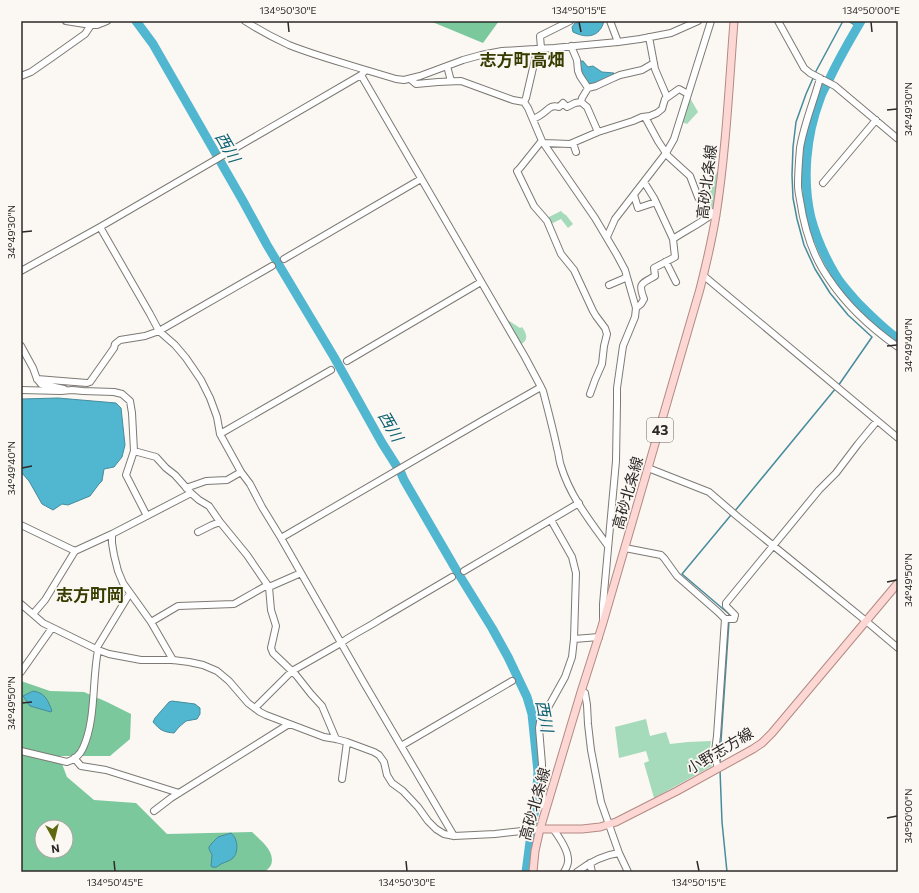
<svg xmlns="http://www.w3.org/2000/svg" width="919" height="893" font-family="Commissioner,'Noto Sans JP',sans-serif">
	<rect width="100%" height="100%" fill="#fbf7f2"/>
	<path fill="#a5daba" d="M689,98H690L698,112L687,124L682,122Z
		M718,171L714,211H712C711,206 708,203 706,199C703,192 714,177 718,171Z
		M561,211L564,214L566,215L573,224L568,228L561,219L551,224L547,218Z
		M506,319L520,328L522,327C527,334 529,340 520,345Z
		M646,719L650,736L666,732L670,744L688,742L711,741L710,748L708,754L712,766L654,798L644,763L649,761L646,751L619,758L615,727Z"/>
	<path fill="#7bc89d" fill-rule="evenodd" d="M430,21H499L483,43Z
		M21,681L50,691L84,692L107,702L131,714L130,739L110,756H59L67,777L94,800L136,803L167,834L252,832C260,840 276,851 271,865C270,867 267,870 265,872H21ZM42,827H66V851H42Z"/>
	<path fill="#51b6cf" stroke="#468c9d" d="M587,21H604C600,37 587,39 573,32L572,27L575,23Z
		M848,21H865L860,29Z
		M579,61H583L588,67L593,66L602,72L614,73V75L590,86L581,73Z
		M58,398L116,403L121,408L125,445L122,457L114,467L104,469L102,481L99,484L90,496L68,505L62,504L53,510L42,504L29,481L21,472V399Z
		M33,691C46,693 48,701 52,711L51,712L30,706L23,696Z
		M172,701L195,704L200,708V714L197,719L186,721L179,727L174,733C163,732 160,730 153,722L155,718L169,702Z
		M231,833C238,838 239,852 233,858C230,861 225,862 221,864C218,866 217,868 212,867L211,866L212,855L209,849V847L212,843L218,837Z"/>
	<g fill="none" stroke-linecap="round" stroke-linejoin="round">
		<path stroke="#468c9d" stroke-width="1.5" d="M815,73L843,21
			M814,76L806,94L796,122L793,147L792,175L793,198L797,219L804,245L815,269L830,293L848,315L872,337L838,386
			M734,512L836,388
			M729,617V614L682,574L731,515
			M720,764V756L729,621
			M720,770L722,822L727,872"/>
		<path stroke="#51b6cf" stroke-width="9" d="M136,21L153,44L243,201L267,245L334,357L382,443L401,473L404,480L458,573L492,628L508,657L527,697L532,714L538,772L536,805L533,819L526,872
			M861,21C850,40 838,60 829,80C826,86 822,92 820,99C806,136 802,180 811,218C816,237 825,257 835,274C841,285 851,295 860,305C872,317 884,329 898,339"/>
		<g stroke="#7d7a75" stroke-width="8">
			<path id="minor" d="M66,21L91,25H97L107,21
				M245,21C259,30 274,38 289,45C314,55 340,62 366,70
				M610,21L618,42
				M778,21L804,68L810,73L835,86L898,139
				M649,37L655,69L667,97
				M571,46L577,60L578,71L580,76L588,88L596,86L611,79L620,75L642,70L654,63
				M541,48L540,36L570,21
				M447,66L451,81
				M361,75L525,357L541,387L543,391C548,410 553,429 557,448C559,454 559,461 561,466C570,496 590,521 608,546
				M21,76L31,72L54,56L85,34L91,25
				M820,78C814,101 804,124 800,148C799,160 798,173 798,185C798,190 799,195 800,200C804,227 813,257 829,279C847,306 871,328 898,347
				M410,79L416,84L438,82L461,81L513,100L524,102L528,108L542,141L595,218L617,255L625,270L636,308L635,317L623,346L617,388V403L616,461L603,604V619
				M524,102L526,98L536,55L535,49
				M581,102L582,98L588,88
				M645,117L658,141L668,156L690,176L698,197L702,203L709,210L716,216
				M533,119C536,118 539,116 542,114C548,110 551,104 559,107L563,103L567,107L575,103L581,102L587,107L598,132
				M542,141L540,143L520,168L517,171L534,206L547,221L561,254L574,270L593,311L596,316L605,328L607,334L604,346L602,364L595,380L590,394
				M544,143L570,144L598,132L633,121L642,117L650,116L657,113L662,109L665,99L679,89L688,94
				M573,143L576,152
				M644,182L654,198L673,239C685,231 699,224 711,215L716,216
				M823,183L876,120
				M634,195L638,208L656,202
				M100,227L150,314L159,331L175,345L186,358L201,380L210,398L217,417L220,434L241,472L250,484L262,507L281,538L364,683L454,836
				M607,237L615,219L666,153L674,139L711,21
				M284,259L421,179
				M665,262L667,264L676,282
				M21,271L100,227L361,75L366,70L396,79L404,80L420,76L463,60L481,55L502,51L535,49L554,48L618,42L640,39L671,33L698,21
				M704,276L898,438
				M609,285L623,279L626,277
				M636,308L641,304L644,299C638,283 641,284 655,276L654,268L675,257L673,239
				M21,346L33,368L37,379L41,384L64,389
				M347,361L481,282
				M37,379L87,383L90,382L114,348L115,344L120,340L145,336L159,331L272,266
				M21,390L61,391L72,390L83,391L114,392L122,394L130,401L132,413L134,451L126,475L147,516
				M220,434L331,370
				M134,451L156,457L166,468L175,475L191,493L199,500L209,506L220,522L247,555L262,577L269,587L271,610L276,626L271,648L273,653L296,675L311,694L322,706L336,739
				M648,468L709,492L738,517L866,621L898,648
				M186,488L206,481L227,480L241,472
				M21,525L75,551
				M198,532L212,525L220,522
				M112,534V543L114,555L118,571L123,583L151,622L173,660
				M281,538L485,419L541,387
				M625,548L661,555L664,558L677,576L718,612L725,619H734L735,615L726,606V603L819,490L836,473L858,444L877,421
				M464,571L579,503
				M21,604L43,623L98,650L109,654L141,660H173L189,662L203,665L217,671L229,681L248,703L260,712L266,715L324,737L336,739L347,742L374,752L379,755L384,762L387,775L392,783L403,791L418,807L428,821L436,829L444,834L454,836L495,834L540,829
				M33,614L45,600L75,551L112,534L191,493
				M151,622L178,606L234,604L264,587H269L301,573
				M574,639L599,637
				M96,649L130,593
				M21,672L52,628
				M581,692L585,693L587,705L588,724L591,750L601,802L619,853L628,872
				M255,708L292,671L341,643C353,634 367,628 379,620L452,577
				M401,746L512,681
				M21,751L67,762C73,760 80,755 83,748C96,720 92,681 98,650
				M74,758L81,766L106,770L179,793
				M718,768C714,755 715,750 717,736L725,619
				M342,779L347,742
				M547,806L543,805L542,764L539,728L540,722L565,677L572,657L574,639L576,573L572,557L551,520
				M154,811L171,798L289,724
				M554,830C559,837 568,851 568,859C569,864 566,868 564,872
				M590,863L592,872
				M577,872C590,862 603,855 619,853"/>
		</g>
		<g stroke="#b38a84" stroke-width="9">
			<path id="major" d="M540,829H582L600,827L616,822L677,791L753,749L762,743L772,733L898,583
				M533,872L535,851L540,829L581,692L602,626L700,289C706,265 712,240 716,215C726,151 729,86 734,21"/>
		</g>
		<use href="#minor" stroke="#fff" stroke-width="6"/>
		<use href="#major" stroke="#fdd7d3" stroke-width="7"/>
	</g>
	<path fill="none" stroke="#2c2a28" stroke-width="1.5" d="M288,22L289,32M579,22L581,32M871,22L872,32M887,110L897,109M22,232L32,231M887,346L897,345M22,468L32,466M887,582L897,580M22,703L32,702M887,818L897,816M114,861L115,871M406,861L407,871M697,861L699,871"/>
	<g text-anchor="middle" stroke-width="3.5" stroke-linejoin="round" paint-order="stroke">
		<rect fill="#fbf7f2" stroke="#6a6865" stroke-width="1" x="647" y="418" width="26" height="24" rx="3"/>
		<g font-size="14" font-weight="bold" fill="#2c2a28">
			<text x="660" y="435">43</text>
		</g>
		<g font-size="15" fill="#2c2a28" stroke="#fbf7f2">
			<text transform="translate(707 182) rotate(-83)" y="5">高砂北条線</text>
			<text transform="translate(628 493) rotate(-74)" y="5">高砂北条線</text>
			<text transform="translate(720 751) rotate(-31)" y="5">小野志方線</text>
			<text transform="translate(535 804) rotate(-74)" y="5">高砂北条線</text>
		</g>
		<g font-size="16" font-style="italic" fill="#0d6274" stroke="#fbf7f2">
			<text transform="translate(228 147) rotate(60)" y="6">西川</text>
			<text transform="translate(391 426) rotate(60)" y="6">西川</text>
			<text transform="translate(545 716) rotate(79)" y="6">西川</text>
		</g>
		<g font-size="17" font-weight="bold" fill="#373d00" stroke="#fbf7f2">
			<text x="522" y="66">志方町高畑</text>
			<text x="90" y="601">志方町岡</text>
		</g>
	</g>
	<rect width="919" height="893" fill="none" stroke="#fbf7f2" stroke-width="44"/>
	<g transform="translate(54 839) rotate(172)"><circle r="19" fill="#fbf7f2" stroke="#a8a5a1"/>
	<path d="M0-3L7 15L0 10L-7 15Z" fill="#5f690f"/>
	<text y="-6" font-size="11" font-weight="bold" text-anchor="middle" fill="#2c2a28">N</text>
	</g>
	<rect x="22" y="22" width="875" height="849" fill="none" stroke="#2c2a28" stroke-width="1.5"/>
	<g font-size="10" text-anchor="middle" fill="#2c2a28">
		<text x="288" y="14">134°50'30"E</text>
		<text x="579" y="14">134°50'15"E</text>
		<text x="871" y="14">134°50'00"E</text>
		<text transform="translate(908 109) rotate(-90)" y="4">34°49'30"N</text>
		<text transform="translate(11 232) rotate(-90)" y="4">34°49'30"N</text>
		<text transform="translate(908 345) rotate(-90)" y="4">34°49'40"N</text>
		<text transform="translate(11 468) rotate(-90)" y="4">34°49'40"N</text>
		<text transform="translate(908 580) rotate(-90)" y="4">34°49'50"N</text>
		<text transform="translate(11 703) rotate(-90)" y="4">34°49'50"N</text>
		<text transform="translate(908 816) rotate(-90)" y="4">34°50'00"N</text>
		<text x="115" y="886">134°50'45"E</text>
		<text x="407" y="886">134°50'30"E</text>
		<text x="699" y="886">134°50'15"E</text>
	</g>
</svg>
